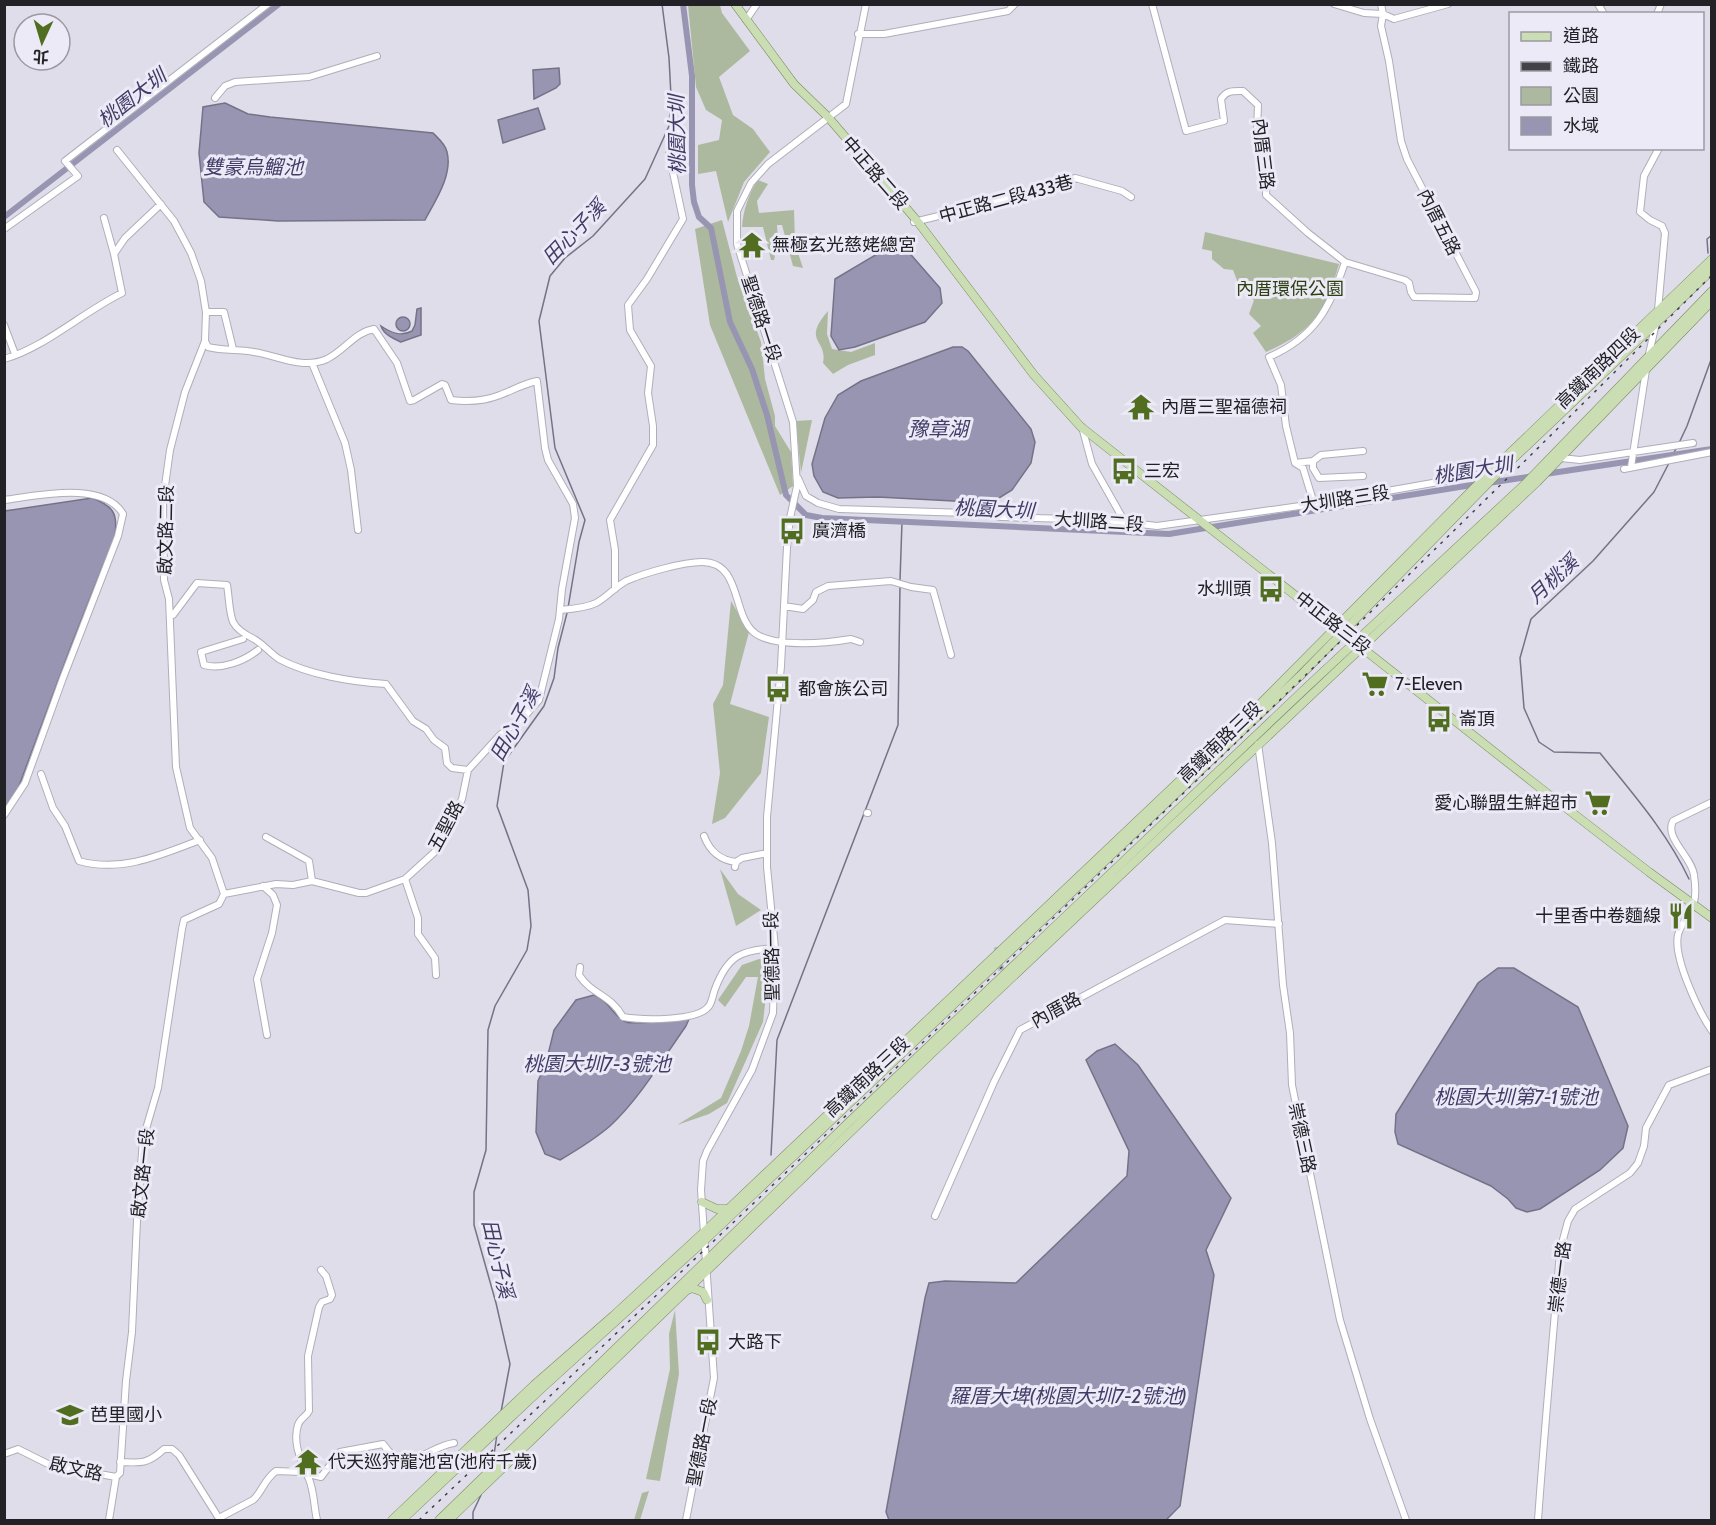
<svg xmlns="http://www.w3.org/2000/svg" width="1716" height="1525" font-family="Cabin,'Noto Sans TC',sans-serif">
	<rect width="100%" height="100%" fill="#dedde9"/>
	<path fill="#adb99f" d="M688,5H720L722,13L750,51L719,77L733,115L753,129L770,152L744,182L728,222L716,171L698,174V145L719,140L722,120L706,110L696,87Z
		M758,180L768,184L757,201L759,213L794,210L795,244L803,268L793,266L782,225H777L778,241L774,260H771L763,227H742C743,211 749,193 758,180Z
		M722,220L737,277L761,342L765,379L775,416V426L791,452L793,486L780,495L710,325L695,229Z
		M1205,232L1339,264C1326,311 1312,332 1266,352L1253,333L1261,326L1249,314L1254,300L1240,288L1233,270L1224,269L1212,259V251L1202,249Z
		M828,311L827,334L832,349L851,352L875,343V355L848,365L833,374L823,363C828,339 801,342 828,311Z
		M812,420L801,473L796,421Z
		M731,601L749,632L730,704L769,717L761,773L725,818L712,824L720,773L713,704L723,685Z
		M720,869L738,894L761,910L736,926Z
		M759,959L770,960L763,1022L727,1103L709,1114L677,1125L721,1098L741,1051L749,1026L758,977H746L725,1007L718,1000L742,965Z
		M675,1310L679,1374L660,1481L646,1479L670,1369L669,1334Z
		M649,1491L640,1520H634L642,1493Z"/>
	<path fill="#9895b2" stroke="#757288" stroke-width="1.5" d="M559,68L560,84L556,88L534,99L533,70Z
		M225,103L248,114L270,117L433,133C438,138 446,145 447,152C453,175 435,201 425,220L278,221L219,217L204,202L199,153L203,107Z
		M538,108L545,129L503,143L498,120Z
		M899,241L940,288L942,303L925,322L855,347L839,350L831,336L835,279Z
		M421,308V335L401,342C394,339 384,335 381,326C391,333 401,337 412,331L415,325L417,309Z
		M396 324a7 7 0 1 1 14 0a7 7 0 1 1-14 0Z
		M953,347H962L968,351L1031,429L1035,442L1031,463L1012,490L991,503L878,497L838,498L823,492L814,476L812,464L825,418L838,395L861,381Z
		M92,498C113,506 118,513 115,535L71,646L19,786L5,808V511Z
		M1498,968H1514L1578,1007L1628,1126L1623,1148L1600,1170L1540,1209L1527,1212L1516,1208L1508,1199L1491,1186L1398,1144L1395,1132L1396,1114L1478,983Z
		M594,995C610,1001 614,1018 626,1022C633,1025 678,1020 689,1019L686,1026C662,1060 640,1098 610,1126C595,1139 577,1150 560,1160L545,1154L536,1132L538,1081L546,1063L554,1030L576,1000Z
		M1115,1044L1138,1065L1231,1198L1206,1250L1214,1275L1180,1506L1166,1520H889L886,1512L925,1298L929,1283L945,1281L1016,1283L1127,1176L1129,1151L1086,1060L1097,1051Z"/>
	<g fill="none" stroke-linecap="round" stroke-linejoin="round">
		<path stroke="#757288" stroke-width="1.5" d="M1708,253L1707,239L1712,235
			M1679,443L1687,426L1712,357
			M1672,456L1677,447
			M1669,463L1654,492L1593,561L1531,619L1520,658L1524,708L1539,742L1554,752L1600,753C1632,793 1667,832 1689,879
			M900,580L902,522
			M568,608L579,542L585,520L555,448L539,321L550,276L565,258L593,236L645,179L669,126L671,96L669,58L662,4
			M771,1155L777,1040L898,725L900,585
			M501,1412L510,1364L496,1303L474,1225V1192L486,1150L488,1030L495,1006L527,950L531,926L528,890L497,806L504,762L544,706L554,678L558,648L567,613
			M493,1462L497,1434
			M473,1520V1512L481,1495"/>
		<path stroke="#9895b2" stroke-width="6" d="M683,4L692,76V185L694,202L699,217L711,228L730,322L752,369L767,415L786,495L806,515L822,518L1169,534L1478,484
			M4,217L279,4
			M1545,474L1712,449
			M1488,483L1535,476"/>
		<path stroke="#b8b8c2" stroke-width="6" stroke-dasharray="6 3" stroke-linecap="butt" d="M997,947L1005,991"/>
		<g stroke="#afaeba" stroke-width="8">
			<path id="minor" d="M1152,4L1186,131L1224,121L1221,99C1227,90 1233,91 1243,91L1258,105L1257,130L1267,163L1266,195L1308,233L1345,262L1405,280L1409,283L1411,292L1414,297L1475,298L1476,292L1407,159L1401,141L1389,61L1381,26L1383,14L1381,4
				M1334,4L1364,13L1383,14L1394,19L1448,4
				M1598,4L1604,14
				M1657,14L1661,4
				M746,20L757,4
				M858,34H884L1008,11L1015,4
				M215,98L225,86L235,82L309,77L377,56
				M117,150L174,221L191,253L201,281L206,312L205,341L185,392L170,450L163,500L164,580L169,599L176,767L190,828L212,858L224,894
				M104,218L114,254
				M914,222L1033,193L1075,178L1122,191L1131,197
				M4,229L78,176L65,161L268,4
				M1658,310L1665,233L1662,226L1650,220L1640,212L1644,176L1659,148
				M206,312H224L233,349
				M4,325L15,354
				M205,341L208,347C224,351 239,349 254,352C279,356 302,370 327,359C344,351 355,332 374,329L397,363L410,401L414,400L442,384L445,385L451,400C467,402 485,401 500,395C513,390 523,384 537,381L545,448L548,460L573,504L575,518L562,589L559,619L539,700L523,718L500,735L468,770L462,799L438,849L405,879L366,893H359L312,881L293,885L276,884L224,894
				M1649,354L1656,323
				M4,359C44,348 83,312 122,293L114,254L125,238L161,204
				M312,363L345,443L351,470L358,530
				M1082,427L1092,464L1126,524
				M1561,458L1580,460L1693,443
				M1313,461V468L1319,478L1363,476
				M1295,463L1313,461L1321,455L1363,451
				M1631,467L1646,370
				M1624,469L1712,452
				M798,478L806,496L818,503L839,509L967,513L1002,517L1106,520L1157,526L1314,504L1489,473
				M4,500C37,496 103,480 123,514L118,536L63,678L25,783L4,815
				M1314,504L1303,468L1295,463L1286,426L1281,385L1269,357C1315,337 1330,308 1345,262
				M615,589V550L610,520L653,445V426L648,393L651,366L630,330L628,305L647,279L683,219L669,154L679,132
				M784,606L803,609L813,600L816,592L828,586L891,581L911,587L933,590L951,655
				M561,610C572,609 586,608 596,603C607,597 615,587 626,581C644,573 683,562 702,562C743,562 731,617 756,634C778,648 827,643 851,639L860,642
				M170,615H173L197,583L227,585C229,596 229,612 233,622C237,630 246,635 254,639C263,644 270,653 279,659C309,675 352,682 386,684L413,721L426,729L434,740L445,748L447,763L452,768L468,770
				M243,639L201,652L204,665C222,670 244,661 258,650
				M1258,744L1272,843L1283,985L1290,1033L1292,1085L1340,1320L1370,1419L1406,1520
				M41,774L53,808L65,826L79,861C121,873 161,855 200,840
				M1712,802L1673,821C1664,838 1692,857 1694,875C1695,882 1696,895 1694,902C1692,912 1680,924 1678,935C1673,958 1699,1012 1712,1031
				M867,813H868
				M704,836C710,852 720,860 736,862
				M266,837L309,861L312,881
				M735,867L736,862L742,858L767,853
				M405,879L418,918V934L435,958L436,975
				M263,886L273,895L277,905L272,933L257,979L267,1035
				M580,967L579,975C592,995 610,994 623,1017C641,1020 698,1022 709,1006C712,1002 713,994 715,989C728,955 741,950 775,948
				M935,1216L994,1082L1020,1030L1225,920L1279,924
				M4,1454L18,1449L50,1465L116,1477
				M120,1462C141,1463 148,1464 164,1449H172L179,1455L220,1520
				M219,1518L253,1500C263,1491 263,1481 276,1471L301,1472L321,1477L340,1452L383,1444C407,1479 425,1447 454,1443
				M109,1520L116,1477L120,1473L126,1381L132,1332L137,1221L143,1139L158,1088L182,929L184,920L219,904L224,894
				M317,1520C314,1507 314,1491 309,1479C302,1462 292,1444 298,1425C300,1418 306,1417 309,1411L308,1356L319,1307L322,1302L330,1299L332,1295L326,1276L321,1270
				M686,1520L714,1378L701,1190L703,1161L707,1151L752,1070L773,1013L775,948L767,867V817L781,666L787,547L790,518L797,486L793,422L737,244V211L751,183L768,164L846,104L866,4
				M1538,1520C1544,1435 1552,1350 1559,1264L1561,1247L1568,1221L1575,1209L1630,1173L1638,1163L1644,1146L1646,1128L1669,1085L1712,1069"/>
		</g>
		<g stroke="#7a8d60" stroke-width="9">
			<path id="major" d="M735,4L794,84L828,117L918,222L1034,375L1081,427L1539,787L1649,872L1712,918
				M702,1202L717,1209H726
				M685,1291L692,1288L703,1292L707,1300
				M392,1520L534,1385L613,1316L704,1232L1252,712L1489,473L1712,259
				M402,1520L541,1389L704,1241L1300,676L1496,475L1712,270
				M439,1520L850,1121L1308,686L1525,484L1712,291
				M449,1520L931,1054L1537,482L1712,301"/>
		</g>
		<use href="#minor" stroke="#fff" stroke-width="6"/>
		<use href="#major" stroke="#cbddb2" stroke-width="8"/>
		<path stroke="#424247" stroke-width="1.5" stroke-dasharray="3 6" stroke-linecap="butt" d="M419,1520C853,1109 1289,699 1712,275"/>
	</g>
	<defs>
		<g id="temple-bare" transform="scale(2.07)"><path d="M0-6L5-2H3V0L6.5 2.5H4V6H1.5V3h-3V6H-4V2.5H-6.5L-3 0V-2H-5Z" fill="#516d20" stroke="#ebeaf6" stroke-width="2.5" paint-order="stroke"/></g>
		<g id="bus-bare" transform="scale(2.07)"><path d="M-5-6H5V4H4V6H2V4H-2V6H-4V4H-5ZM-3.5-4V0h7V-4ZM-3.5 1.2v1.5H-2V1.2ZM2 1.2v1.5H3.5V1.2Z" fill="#516d20" stroke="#ebeaf6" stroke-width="2.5" paint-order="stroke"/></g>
		<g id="supermarket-bare" transform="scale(2.07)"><path d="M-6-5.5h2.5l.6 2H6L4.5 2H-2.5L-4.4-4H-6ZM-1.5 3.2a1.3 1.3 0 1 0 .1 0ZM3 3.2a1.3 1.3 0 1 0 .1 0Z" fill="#516d20" stroke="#ebeaf6" stroke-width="2.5" paint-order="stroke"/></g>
		<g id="restaurant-bare" transform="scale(2.07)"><path d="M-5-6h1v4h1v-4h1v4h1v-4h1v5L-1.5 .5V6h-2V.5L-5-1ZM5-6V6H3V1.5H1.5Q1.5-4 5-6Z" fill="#516d20" stroke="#ebeaf6" stroke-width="2.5" paint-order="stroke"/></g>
		<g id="school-bare" transform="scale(2.07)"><path d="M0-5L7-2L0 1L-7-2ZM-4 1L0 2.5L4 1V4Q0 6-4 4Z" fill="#516d20" stroke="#ebeaf6" stroke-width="2.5" paint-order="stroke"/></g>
	</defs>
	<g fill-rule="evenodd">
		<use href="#temple-bare" x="752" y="245"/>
		<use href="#temple-bare" x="1141" y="407"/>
		<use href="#bus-bare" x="1124" y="471"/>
		<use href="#bus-bare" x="792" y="531"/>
		<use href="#bus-bare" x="1271" y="589"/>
		<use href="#supermarket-bare" x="1375" y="684"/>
		<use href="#bus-bare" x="778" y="689"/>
		<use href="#bus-bare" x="1439" y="719"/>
		<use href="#supermarket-bare" x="1598" y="803"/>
		<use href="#restaurant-bare" x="1681" y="916"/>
		<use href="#bus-bare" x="708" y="1342"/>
		<use href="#school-bare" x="70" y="1415"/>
		<use href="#temple-bare" x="308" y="1462"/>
	</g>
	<g text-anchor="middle" stroke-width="6" stroke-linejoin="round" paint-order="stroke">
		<g font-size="18" fill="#222226" stroke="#ebeaf6">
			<text transform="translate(1263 154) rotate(83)" y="6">內厝三路</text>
			<text transform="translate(875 173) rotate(49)" y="6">中正路二段</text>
			<text transform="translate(1006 199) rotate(-15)" y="6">中正路二段433巷</text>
			<text transform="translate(1439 222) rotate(63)" y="6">內厝五路</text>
			<text transform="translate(761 319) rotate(72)" y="6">聖德路一段</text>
			<text transform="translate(1598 368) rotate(-44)" y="6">高鐵南路四段</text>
			<text transform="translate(1345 499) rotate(-9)" y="6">大圳路三段</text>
			<text transform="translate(1099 522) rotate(4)" y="6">大圳路二段</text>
			<text transform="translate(166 530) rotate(-89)" y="6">啟文路二段</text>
			<text transform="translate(1333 623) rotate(38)" y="6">中正路三段</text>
			<text transform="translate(1220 742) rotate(-44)" y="6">高鐵南路三段</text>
			<text transform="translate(446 826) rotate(-62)" y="6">五聖路</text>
			<text transform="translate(772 956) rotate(-91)" y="6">聖德路一段</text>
			<text transform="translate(1056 1010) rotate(-29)" y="6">內厝路</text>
			<text transform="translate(867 1077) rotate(-43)" y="6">高鐵南路三段</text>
			<text transform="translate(1302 1138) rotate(78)" y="6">崇德三路</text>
			<text transform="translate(143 1173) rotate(-84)" y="6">啟文路一段</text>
			<text transform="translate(1560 1277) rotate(-83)" y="6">崇德一路</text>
			<text transform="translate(702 1442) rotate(-79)" y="6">聖德路一段</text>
			<text transform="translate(76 1469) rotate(12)" y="6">啟文路</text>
		</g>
		<g font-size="18" fill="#222226" stroke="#ebeaf6" text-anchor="start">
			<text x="772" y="251">無極玄光慈姥總宮</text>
			<text x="1161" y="413">內厝三聖福德祠</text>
			<text x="1144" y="477">三宏</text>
			<text x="812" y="537">廣濟橋</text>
			<text x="1251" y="595" text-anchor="end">水圳頭</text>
			<text x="1395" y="690">7-Eleven</text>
			<text x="798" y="695">都會族公司</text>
			<text x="1459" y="725">崙頂</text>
			<text x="1578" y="809" text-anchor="end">愛心聯盟生鮮超市</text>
			<text x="1661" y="922" text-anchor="end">十里香中卷麵線</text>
			<text x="728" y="1348">大路下</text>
			<text x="90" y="1421">芭里國小</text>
			<text x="328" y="1468">代天巡狩龍池宮(池府千歲)</text>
		</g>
		<g font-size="18" fill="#2e3f11" stroke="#ebeaf6">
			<text x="1290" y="295">內厝環保公園</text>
		</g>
		<g font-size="20" font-style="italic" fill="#423c67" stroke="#ebeaf6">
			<text transform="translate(132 98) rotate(-38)" y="7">桃園大圳</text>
			<text transform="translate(677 135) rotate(-91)" y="7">桃園大圳</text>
			<text x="253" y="174">雙豪烏鰡池</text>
			<text transform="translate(574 232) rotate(-46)" y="7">田心子溪</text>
			<text x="938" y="436">豫章湖</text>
			<text transform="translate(1473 470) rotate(-9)" y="7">桃園大圳</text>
			<text transform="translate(994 509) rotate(3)" y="7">桃園大圳</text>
			<text transform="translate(1553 579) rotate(-43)" y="7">月桃溪</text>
			<text transform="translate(515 724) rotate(-61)" y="7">田心子溪</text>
			<text x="597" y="1071">桃園大圳7-3號池</text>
			<text x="1516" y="1104">桃園大圳第7-1號池</text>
			<text transform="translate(498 1259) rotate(77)" y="7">田心子溪</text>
			<text x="1068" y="1403">羅厝大埤(桃園大圳7-2號池)</text>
		</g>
	</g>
	<rect width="1716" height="1525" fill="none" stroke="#222226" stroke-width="12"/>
	<rect x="1509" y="12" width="195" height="138" fill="#ebeaf6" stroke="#9b9aa3" stroke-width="1.5"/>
	<rect x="1521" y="32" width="30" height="9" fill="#cbddb2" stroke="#9b9aa3" stroke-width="1.5"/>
	<text x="1563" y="42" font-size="18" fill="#222226">道路</text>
	<rect x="1521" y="62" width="30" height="9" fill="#424247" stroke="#9b9aa3" stroke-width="1.5"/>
	<text x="1563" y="72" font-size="18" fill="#222226">鐵路</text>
	<rect x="1521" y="87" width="30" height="18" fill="#adb99f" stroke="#9b9aa3" stroke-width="1.5"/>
	<text x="1563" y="102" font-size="18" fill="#222226">公園</text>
	<rect x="1521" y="117" width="30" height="18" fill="#9895b2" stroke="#9b9aa3" stroke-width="1.5"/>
	<text x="1563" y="132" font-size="18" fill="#222226">水域</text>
	<g transform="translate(42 42) rotate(184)"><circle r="28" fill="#ebeaf6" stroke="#9b9aa3" stroke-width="1.5"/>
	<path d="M0-4.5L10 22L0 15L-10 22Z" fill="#516d20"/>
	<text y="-9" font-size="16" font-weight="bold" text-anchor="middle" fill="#222226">北</text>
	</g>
</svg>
